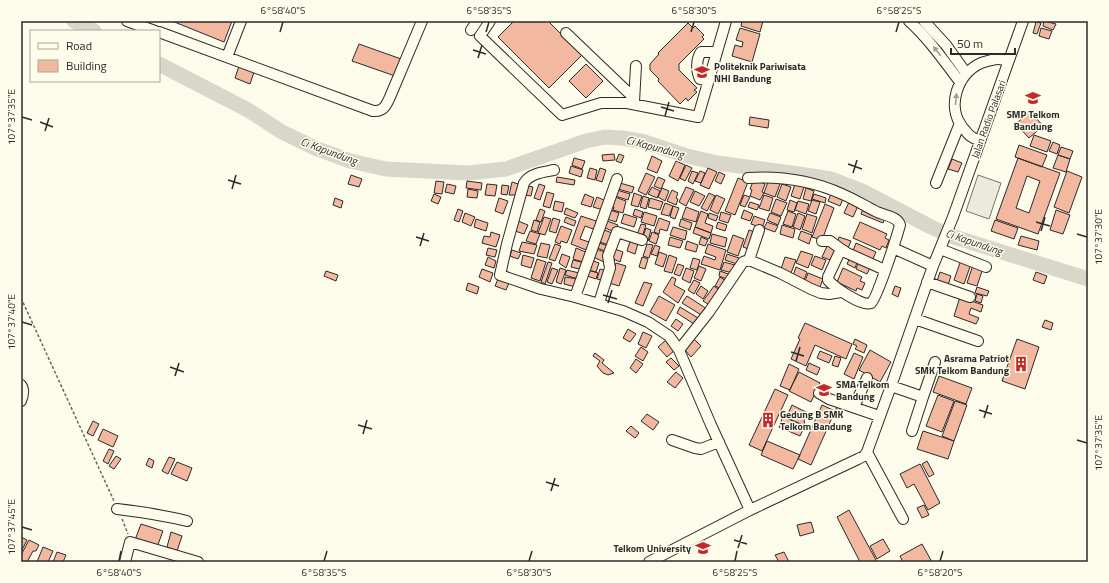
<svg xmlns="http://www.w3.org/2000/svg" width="1109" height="583" font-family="'Titillium Web',sans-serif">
	<rect width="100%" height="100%" fill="#fdfbea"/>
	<path fill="#ecebdb" stroke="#74746e" d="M978,175L1001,183L989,219L966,211Z"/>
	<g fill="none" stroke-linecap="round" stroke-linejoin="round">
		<path stroke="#d8d7c9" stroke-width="15" d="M74,21L94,31
			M159,64L248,110L282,132L315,148L350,161L386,169L468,173L506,169L586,141L605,137L622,138L645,142L687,156L717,163L799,174L831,179L862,191L931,227L951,236L1088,279"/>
	</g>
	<path fill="#f2b8a0" stroke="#2b2b2b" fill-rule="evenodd" d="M172,21H232L224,42Z
		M514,21H548L582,55L549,88L498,37Z
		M742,21H763L760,32L741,26Z
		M1044,21L1056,24L1053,30L1043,26Z
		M1036,22L1041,23L1037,34L1033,33Z
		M688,23L693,28L695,26L704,35L702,37L704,39L679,64V70L697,88L694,90L697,92L688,101L686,98L680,104L658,81L659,79L650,70V64L659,54L658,53Z
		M740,28L760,34L752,62L732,56L735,45L742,47L743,42L736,40Z
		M1041,28L1052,31L1049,39L1039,36Z
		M359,44L404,60L398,77L352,61Z
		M586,64L603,81L586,98L569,81Z
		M239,66L254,72L250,84L235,78Z
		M1030,111L1043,126L1029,138L1016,124Z
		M750,117L769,120L768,128L749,125Z
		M1034,135L1051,141L1047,152L1030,146Z
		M1053,142L1060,145L1057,154L1049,151Z
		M1019,145L1047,155L1042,167L1015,157Z
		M1061,147L1073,151L1070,159L1058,155Z
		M614,154L615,160L603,161L602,155Z
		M619,154L624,156L621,163L616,161Z
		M1058,155L1070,159L1066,172L1053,168Z
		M652,156L662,161L657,173L647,169Z
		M574,158L585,161L582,169L572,165Z
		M1018,158L1060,173L1038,234L996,219ZM1027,176L1040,181L1029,213L1016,208Z
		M952,159L962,163L958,172L948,169Z
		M676,161L685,165L678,181L669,176Z
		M686,165L692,168L685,181L680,178Z
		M571,166L583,170L581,177L569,173Z
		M590,168L597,170L595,180L587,178Z
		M600,168L606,170L602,182L596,180Z
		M708,168L717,172L709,189L700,185Z
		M692,171L698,173L693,184L688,181Z
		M700,171L705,173L701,183L695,181Z
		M1067,171L1082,177L1069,213L1054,207Z
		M719,172L725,175L721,184L715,181Z
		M646,173L655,177L646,195L638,191Z
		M351,175L362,179L359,187L348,184Z
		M557,177L575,180L574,185L556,182Z
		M658,177L665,180L661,189L654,186Z
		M738,178L748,182L735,215L725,211Z
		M754,179L765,184L762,192L764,193L760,200L750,196L752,190L750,189Z
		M769,179L780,184L775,197L764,193Z
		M436,181L444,182L442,194L434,193Z
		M467,181L482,183L481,190L466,188Z
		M512,182L521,185L518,195H509Z
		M620,183L634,187L632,193L618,189Z
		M447,184L456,186L454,194L445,192Z
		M487,184L497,185L495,196L485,195Z
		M539,184L545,186L540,200L534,198Z
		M782,184L791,187L786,201L777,197Z
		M795,184L804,187L800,199L791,196Z
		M502,185L509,186L507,195L501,194Z
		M528,186L533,187L531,196L525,195Z
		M652,187L660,191L657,198L648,194Z
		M686,187L694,190L686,206L679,202Z
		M662,188L669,191L665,201L658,197Z
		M806,188L814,191L811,201L803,199Z
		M468,189L478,191L477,198L467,197Z
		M617,190L630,194L628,200L615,196Z
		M672,190L678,193L676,198L678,199L676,205L667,201Z
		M695,191L705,196L699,206L690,202Z
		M547,192L554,194L550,208L543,206Z
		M634,193L642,196L638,207L631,205Z
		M709,193L715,196L707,211L701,208Z
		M434,194L441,197L438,204L431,201Z
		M585,194L594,198L591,207L581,204Z
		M814,194L826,198L825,203L812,199Z
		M831,194L843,199L840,206L828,201Z
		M716,195L725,199L718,214L710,210Z
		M744,195L750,197L745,207L740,205Z
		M764,195L773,198L769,211L759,208Z
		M643,196L649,198L646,209L640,207Z
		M597,197L606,201L603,210L593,207Z
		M615,197L626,201L623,213L613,210L614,207H612Z
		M335,198L343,201L341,208L333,205Z
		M499,198L508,201L503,214L495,211Z
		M650,198L663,202L660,210L648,207Z
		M776,199L787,203L781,216L771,212Z
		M790,200L797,203L794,212L787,210Z
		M812,200L820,202L816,214L808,211Z
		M555,201L564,203L562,212L553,210Z
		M798,201L809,204L806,214L795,210Z
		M750,202L759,205L757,210L748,207Z
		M849,202L858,206L853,217L844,213Z
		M665,203L673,206L669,216L661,214Z
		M825,204L834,208L822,240L812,237Z
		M673,206L679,208L675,219L670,217Z
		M686,207L699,212L696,222L682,218Z
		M566,208L578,213L575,218L564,214Z
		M458,209L463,211L459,222L454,220Z
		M540,209L545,211L541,222L536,220Z
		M635,209L643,212L641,218L633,215Z
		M863,209L885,218L883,223L861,214Z
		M610,210L619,213L616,222L607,219Z
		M744,210L753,214L750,221L741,218Z
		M1056,210L1070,215L1063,234L1050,230Z
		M701,211L708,214L705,223L713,226L711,233L695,227Z
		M788,211L796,214L792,227L783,224Z
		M644,212L657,216L654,226L641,222Z
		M721,212L731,215L728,223L719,220Z
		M465,213L475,217L471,226L462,222Z
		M709,213L718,216L716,221L708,218Z
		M770,213L781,217L778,225L767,220Z
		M798,213L805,216L800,230L793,227Z
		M624,214L637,218L634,227L621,223Z
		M807,214L817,217L812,233L802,229Z
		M581,216L599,222L596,230L585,226L580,239L592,243L589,251L571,244Z
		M754,216L765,220L762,228L751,224Z
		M544,217L551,219L545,235L538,233Z
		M566,217L576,221L574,226L564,222Z
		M553,218L560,220L556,233L549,231Z
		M659,218L670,222L667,231L660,229L659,234L654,232Z
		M476,219L488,223L486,231L474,227Z
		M681,219L692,223L690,230L679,226Z
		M534,220L540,222L537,232L531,230Z
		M995,220L1018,228L1014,239L991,231Z
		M518,221L528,225L524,234L515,231Z
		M607,221L618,225L615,232L605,228Z
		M718,222L727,225L725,231L716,228Z
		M767,222L778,226L775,232L764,228Z
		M860,222L887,234L885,238L889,240L886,248L882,246L880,250L853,238Z
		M641,224L646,225L642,237L637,235Z
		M782,225L795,229L793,238L780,234Z
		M561,226L572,230L567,243L561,241L560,244L555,242Z
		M673,227L687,231L685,240L670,235Z
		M695,227L711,233L709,239L693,233Z
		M646,228L651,230L648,241L642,239Z
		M604,230L615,234L611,246L600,242Z
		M749,230L757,233L751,250L743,247Z
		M530,231L540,234L536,244L526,241Z
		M801,231L812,235L809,244L798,239Z
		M491,232L500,235L496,247L482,243L484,236L490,237Z
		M652,232L659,235L656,244L649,241Z
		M712,234L727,238L725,247L710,243Z
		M733,235L744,239L738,256L727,252Z
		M1021,236L1039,241L1037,250L1018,245Z
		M670,237L683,241L680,248L668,245Z
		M701,237L708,240L705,246L699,244Z
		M839,237L851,241L848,248L837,244Z
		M631,238L639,240L635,254L627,251Z
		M687,241L698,245L696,252L685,249Z
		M522,242L537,245L534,254L519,251Z
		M541,243L550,245L547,258L537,256Z
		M599,243L609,246L608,252L597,248Z
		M856,243L876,252L872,261L852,253Z
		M555,244L561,246L555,261L549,259Z
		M647,244L653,245L649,258L643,256Z
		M708,244L726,250L720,270L701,264L704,256L715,260L716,257L705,253Z
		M828,244L838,248L833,261L822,257Z
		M655,245L660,247L657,256L651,254Z
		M488,248L497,250L495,257L486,255Z
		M576,248L586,252L583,262L573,259Z
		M612,248L623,252L620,262L609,257Z
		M596,249L607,253L604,262L593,257Z
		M512,250L521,253L518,259L510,256Z
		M801,251L813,255L808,268L796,263Z
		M659,252L667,255L663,267L655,264Z
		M562,254L570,257L566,268L559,263Z
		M727,254L739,258L737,264L725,260Z
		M523,255L534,258L531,268L521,265Z
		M669,255L677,258L672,273L664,271Z
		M815,256L826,260L822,270L811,265Z
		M488,257L496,261L494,268L485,265Z
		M642,257L648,259L645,269L639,267Z
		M785,257L796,260L791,273L781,269Z
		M850,257L858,260L855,268L847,264Z
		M693,258L700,260L697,270L690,268Z
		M537,259L546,262L540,281L531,278Z
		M573,260L585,263L583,270L571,267Z
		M591,260L599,263L596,272L588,270Z
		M961,260L971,264L964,284L954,280Z
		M859,261L871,266L867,274L856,269Z
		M548,262L552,263L545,284L541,282Z
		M724,262L735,265L733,273L721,270Z
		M616,263L626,266L619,286L609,283Z
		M678,264L684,266L680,276L674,274Z
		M973,265L983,268L977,286L967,283Z
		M699,266L706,269L701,281L694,278Z
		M796,267L807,272L804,280L793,276Z
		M552,268L558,270L552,284L547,282Z
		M560,268L566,270L561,284L556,282Z
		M686,268L694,271L690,283L682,279Z
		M843,268L862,277L860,281L865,283L862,290L857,288L856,291L837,282Z
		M482,269L493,273L490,282L479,277Z
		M600,269L607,271L604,281L597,279Z
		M567,270L579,273L578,279L565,275Z
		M588,270L598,273L596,279L587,276Z
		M326,271L338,275L336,281L324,276Z
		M720,271L731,275L729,280L719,276Z
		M940,272L951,276L948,285L937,281Z
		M1036,272L1047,276L1044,284L1033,280Z
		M808,273L823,279L820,287L805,281Z
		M565,277L578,279L576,287L564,284Z
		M672,277L676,279L674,285L685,291L678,303L663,292Z
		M720,277L726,281L722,289L715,286Z
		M498,279L509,283L506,290L495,286Z
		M694,280L700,283L694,294L688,290Z
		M644,282L652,284L643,306L635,303Z
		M468,283L479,287L477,294L466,290Z
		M701,286L708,291L703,299L696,294Z
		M714,286L721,291L711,306L703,301Z
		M895,286L901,288L898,297L892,294Z
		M977,287L989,291L987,296L975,293Z
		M977,294L983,296L981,303L975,301Z
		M659,296L675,305L666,321L650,312Z
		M687,296L707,309L703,316L682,303Z
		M960,297L983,305L981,312L971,308L969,314L979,318L976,324L954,316Z
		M680,307L698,318L694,324L677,313Z
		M676,319L683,324L678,331L671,326Z
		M1045,320L1053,323L1051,330L1042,327Z
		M805,323L852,344L846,359L815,345L806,366L791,359L800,339L798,338Z
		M628,329L636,334L630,342L623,338Z
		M643,332L652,336L646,348L638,344Z
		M694,339L701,346L691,357L684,349Z
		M855,339L867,345L864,353L855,349L857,346L853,344Z
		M1017,339L1039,347L1025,389L1002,381Z
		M666,340L675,350L667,357L658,347Z
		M641,347L648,352L643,361L635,356Z
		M870,350L891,362L880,382L859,370Z
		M820,351L832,356L829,363L817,358Z
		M595,353L604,360L602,363L614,373L608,375L603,373L597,366L600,361L593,356Z
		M854,353L863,357L854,379L844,374Z
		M835,356L841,358L838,367L832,365Z
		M671,358L679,366L674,370L666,362Z
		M636,359L643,364L636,373L630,368Z
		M809,363L820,368L817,375L806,370Z
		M789,364L799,369L790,390L780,386Z
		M676,372L683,378L675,388L667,382Z
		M799,372L820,383L811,402L789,391Z
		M939,376L972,388L966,404L933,392Z
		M775,389L788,395L762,451L749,445Z
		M938,395L954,401L942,432L926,426Z
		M955,401L967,405L954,441L942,436Z
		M792,405L808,413L804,420L805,426L786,418Z
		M822,405L835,411L811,465L798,459Z
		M837,406L844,408L842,417L834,415Z
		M647,414L659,422L653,430L641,421Z
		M783,416L805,426L800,436L779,427Z
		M93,421L99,424L93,436L87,433Z
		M631,426L639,433L635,438L626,431Z
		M103,429L118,436L113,447L98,440Z
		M923,431L954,441L948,459L917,449Z
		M767,441L800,455L793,469L761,455Z
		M109,449L114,451L108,464L103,461Z
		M116,456L121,459L114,469L109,466Z
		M169,457L175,459L168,474L162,471Z
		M149,458L154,461L152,468L146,465Z
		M927,461L934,474L929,477L922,464Z
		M177,462L192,468L187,481L171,474Z
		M920,464L940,503L928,510L914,484L907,488L900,474Z
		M924,505L929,515L922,518L917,508Z
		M849,510L877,562H860L837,517Z
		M811,522L814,532L800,536L797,525Z
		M141,524L163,531L157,547L135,540Z
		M171,532L182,536L177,551L167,547Z
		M21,537L27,540L21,552Z
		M883,539L890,551L877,559L870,546Z
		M29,540L39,545L36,551H33L27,562H22L21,561V555Z
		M922,544L932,562H903L900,556Z
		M43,547L53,551L48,562H37Z
		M57,552L66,555L63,562H53Z
		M784,552L789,562H779L775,555Z"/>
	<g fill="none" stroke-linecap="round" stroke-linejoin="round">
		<g stroke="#2b2b2b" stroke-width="12">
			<path id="minor" d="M127,21L155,31
				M490,21L480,36L562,115L601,103H627L698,117L726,21
				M909,21C929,39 944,61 960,82
				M924,21L946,45L966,73
				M471,30L477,21
				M159,32L373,111C383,112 386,106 390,97L422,21
				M566,33L634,98
				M227,57L241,21
				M708,81L700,79C696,71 696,59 701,52H717
				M634,102L636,66
				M980,140C977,139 974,139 972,137C968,135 966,131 963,128C946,107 957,74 981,63C987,61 994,59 999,59C1002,59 1006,61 1008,62
				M554,170C544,172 530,173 524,183L507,244L500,275L541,289L575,297L623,311L648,322L669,336L679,350L711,425L750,510
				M748,178C779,176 813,181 842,194C854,199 865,206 877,212C884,215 898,217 900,225C897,236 877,299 871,303C862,307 834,287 828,280V277L841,249L830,241H822
				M936,183L960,123
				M893,248L933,266
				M841,249L847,253L885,270
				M940,249L986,267
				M749,260L780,273L811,289L821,293L829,294L841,292
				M927,282L970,297
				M575,297L617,179
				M599,303L610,268L608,256L617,232L642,240
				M915,319L978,341
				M679,350L709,312L743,262L749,260L759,230
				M21,385C25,390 23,396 21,401
				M891,386L923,397L912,431
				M819,393L829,399L879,416
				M923,397L935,362
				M854,407L867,378
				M672,440L695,448L701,449L719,442
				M867,452L903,519
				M117,509C142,512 163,515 187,521
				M125,562L130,542L198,562
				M649,562L750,510L858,459L864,456L867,452L891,386L933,266L953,217L1023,21"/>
		</g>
		<path stroke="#6a6964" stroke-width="1.5" stroke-dasharray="3 2" stroke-linecap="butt" d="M21,298L114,501
			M122,519L128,534"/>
		<use href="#minor" stroke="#fdfbea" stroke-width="10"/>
	</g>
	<defs><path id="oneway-solid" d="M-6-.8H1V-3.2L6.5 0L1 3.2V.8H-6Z"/></defs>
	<g fill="#9e9d94">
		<use href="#oneway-solid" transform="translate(937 51) rotate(-129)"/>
		<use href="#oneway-solid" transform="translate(956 99) rotate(-84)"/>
	</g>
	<path fill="none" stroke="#2b2b2b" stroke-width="1.5" d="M280,32L283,22M486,32L489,22M691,32L694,22M896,32L899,22M473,50L486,54M478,58L482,45M661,107L674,111M665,116L669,102M22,117L32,120M40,122L53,127M45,131L49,118M848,164L862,169M853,173L857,160M228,180L241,184M232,189L236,175M1036,222L1050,226M1041,231L1045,217M1077,234L1087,237M416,237L429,241M420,246L424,233M603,295L617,299M608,303L612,290M22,322L32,325M791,352L804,356M796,361L800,347M170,367L184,372M175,376L179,363M979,410L992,414M984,418L988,405M358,425L372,429M363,434L367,420M1077,440L1087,443M546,482L559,486M551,491L555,478M22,527L32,530M734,540L747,544M738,548L742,535M119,561L121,551M324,561L327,551M529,561L532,551M735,561L737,551M940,561L943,551"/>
	<defs>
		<g id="university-bare" transform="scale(1.2)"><path d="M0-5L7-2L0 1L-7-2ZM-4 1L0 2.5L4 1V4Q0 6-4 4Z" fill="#c62828" stroke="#fdfbea" stroke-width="2.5" paint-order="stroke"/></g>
		<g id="school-bare" transform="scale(1.2)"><path d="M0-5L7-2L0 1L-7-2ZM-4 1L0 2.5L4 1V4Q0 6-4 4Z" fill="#c62828" stroke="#fdfbea" stroke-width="2.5" paint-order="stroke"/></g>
		<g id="building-bare" transform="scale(1.2)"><path d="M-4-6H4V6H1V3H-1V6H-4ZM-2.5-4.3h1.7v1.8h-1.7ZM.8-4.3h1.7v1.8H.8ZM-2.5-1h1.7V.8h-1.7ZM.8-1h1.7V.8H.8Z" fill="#c62828" stroke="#fdfbea" stroke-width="2.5" paint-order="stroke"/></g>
	</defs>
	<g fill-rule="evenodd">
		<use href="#university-bare" x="702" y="72"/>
		<use href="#school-bare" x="1033" y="98"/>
		<use href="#building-bare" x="1021" y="364"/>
		<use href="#school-bare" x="824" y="390"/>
		<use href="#building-bare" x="768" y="420"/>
		<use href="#university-bare" x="703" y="548"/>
	</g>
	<g text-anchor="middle" stroke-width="3" stroke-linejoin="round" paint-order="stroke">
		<g font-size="10" font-weight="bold" fill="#2b2b2b" stroke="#fdfbea" text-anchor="start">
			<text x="714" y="70">Politeknik Pariwisata<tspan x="714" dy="12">NHI Bandung</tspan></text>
			<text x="1033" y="118" text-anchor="middle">SMP Telkom<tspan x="1033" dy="12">Bandung</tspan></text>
			<text x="1009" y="362" text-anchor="end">Asrama Patriot<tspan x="1009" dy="12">SMK Telkom Bandung</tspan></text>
			<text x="836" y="388">SMA Telkom<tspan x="836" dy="12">Bandung</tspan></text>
			<text x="780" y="418">Gedung B SMK<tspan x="780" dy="12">Telkom Bandung</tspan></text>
			<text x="691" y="552" text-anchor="end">Telkom University</text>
		</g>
		<g font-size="10" fill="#2b2b2b" stroke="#fdfbea">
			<text transform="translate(988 119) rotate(-70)" y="4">Jalan Radio Palasari</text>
		</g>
		<g font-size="11" font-style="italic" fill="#2b2b2b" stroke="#fdfbea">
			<text transform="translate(655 147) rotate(15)" y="4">Ci Kapundung</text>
			<text transform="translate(329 151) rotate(20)" y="4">Ci Kapundung</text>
			<text transform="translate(974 242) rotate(19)" y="4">Ci Kapundung</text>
		</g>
	</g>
	<rect width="1109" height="583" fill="none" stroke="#fdfbea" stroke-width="44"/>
	<rect x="30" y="30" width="130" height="52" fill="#fdfbea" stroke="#a9a89e"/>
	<rect x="38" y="43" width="20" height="6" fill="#fdfbea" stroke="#a9a89e"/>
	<text x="66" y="50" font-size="12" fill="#2b2b2b">Road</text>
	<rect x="38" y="60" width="20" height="12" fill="#f2b8a0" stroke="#a9a89e"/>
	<text x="66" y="70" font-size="12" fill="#2b2b2b">Building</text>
	<path d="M951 48v6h64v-6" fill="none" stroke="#2b2b2b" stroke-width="2"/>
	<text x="957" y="48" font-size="12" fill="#2b2b2b" stroke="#fdfbea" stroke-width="3" paint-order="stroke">50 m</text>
	<rect x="22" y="22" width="1065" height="539" fill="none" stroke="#2b2b2b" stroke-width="1.5"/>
	<g font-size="10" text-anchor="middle" fill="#2b2b2b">
		<text x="283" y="14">6°58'40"S</text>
		<text x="489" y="14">6°58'35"S</text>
		<text x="694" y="14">6°58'30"S</text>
		<text x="899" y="14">6°58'25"S</text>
		<text transform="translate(11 117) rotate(-90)" y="4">107°37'35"E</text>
		<text transform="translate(1098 237) rotate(-90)" y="4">107°37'30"E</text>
		<text transform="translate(11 322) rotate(-90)" y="4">107°37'40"E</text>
		<text transform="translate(1098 443) rotate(-90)" y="4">107°37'35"E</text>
		<text transform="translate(11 527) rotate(-90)" y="4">107°37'45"E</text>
		<text x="119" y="576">6°58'40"S</text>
		<text x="324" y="576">6°58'35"S</text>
		<text x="529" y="576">6°58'30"S</text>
		<text x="735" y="576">6°58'25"S</text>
		<text x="940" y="576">6°58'20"S</text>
	</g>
</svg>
